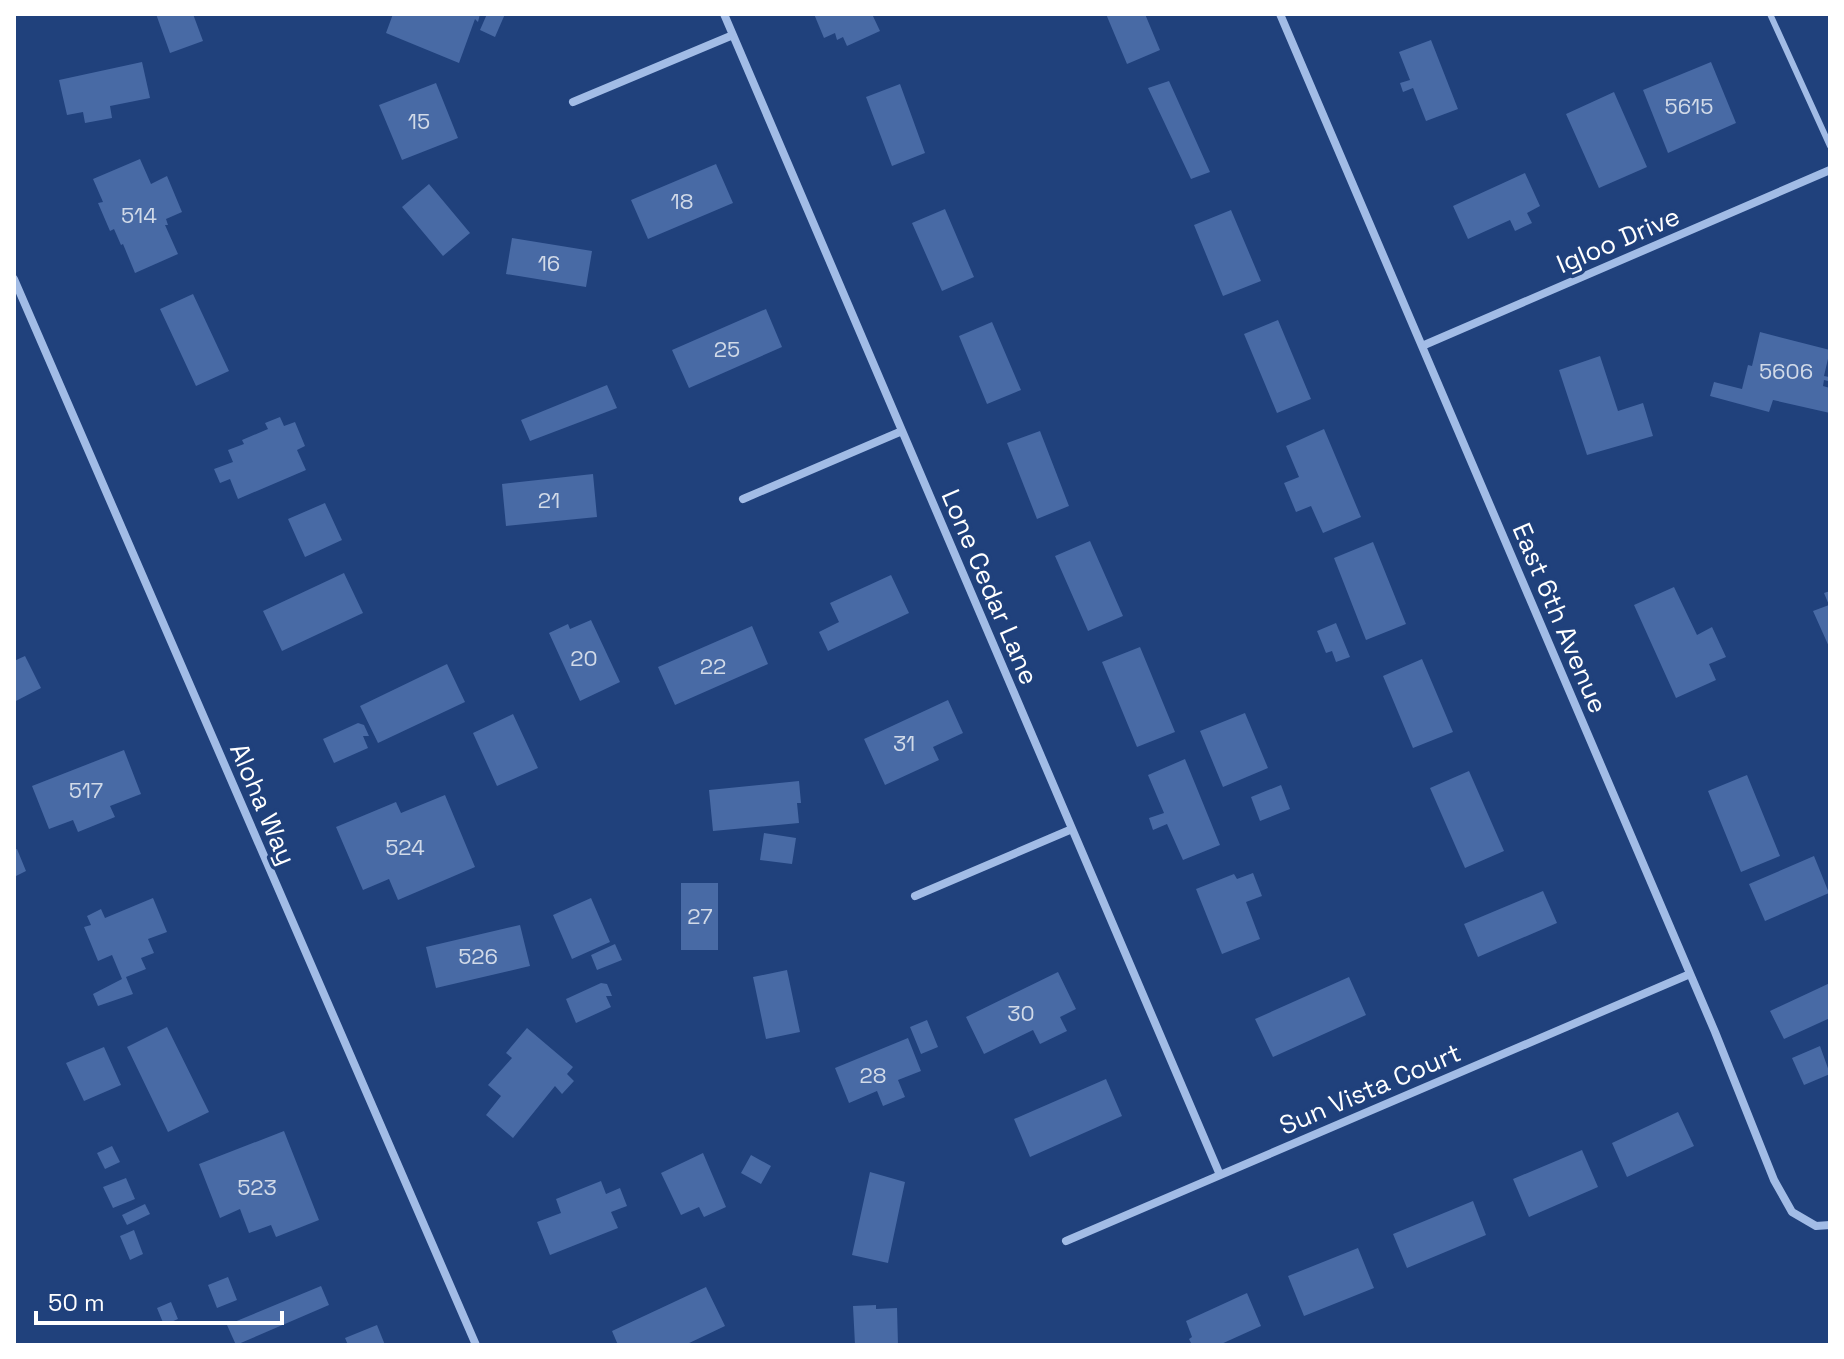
<svg xmlns="http://www.w3.org/2000/svg" width="1844" height="1359" font-family="'Space Grotesk',sans-serif">
	<rect width="100%" height="100%" fill="#20417c"/>
	<path fill="#486aa5" d="M156,14H193L203,41L170,53Z
		M393,14H480L478,22L475,19L459,63L386,33Z
		M487,14H505L495,37L480,30Z
		M814,14H872L880,31L847,46L843,37L837,40L835,33L824,38Z
		M1106,14H1145L1160,50L1127,64Z
		M1431,40L1458,109L1426,121L1413,88L1403,92L1400,83L1410,80L1399,52Z
		M142,62L150,98L110,106L112,118L85,123L83,112L67,115L59,80Z
		M1711,62L1736,123L1668,153L1643,90Z
		M1169,81L1210,172L1191,179L1148,88Z
		M436,83L458,138L402,160L379,105Z
		M900,84L925,153L892,166L866,97Z
		M1614,92L1647,167L1599,188L1566,114Z
		M140,159L151,184L167,176L182,212L166,219L168,225H165L178,254L135,273L123,244L121,245L114,229L110,231L98,203L103,202L93,179Z
		M716,164L733,203L648,239L631,200Z
		M1525,173L1540,206L1527,213L1532,223L1515,231L1510,220L1468,239L1453,206Z
		M429,184L470,233L443,256L402,207Z
		M945,209L974,277L942,291L912,223Z
		M1231,210L1261,281L1223,296L1194,225Z
		M512,238L592,251L586,287L506,274Z
		M193,294L229,371L196,386L160,309Z
		M766,309L782,347L689,388L672,350Z
		M1278,320L1311,399L1277,413L1244,334Z
		M992,322L1021,390L987,404L959,336Z
		M1760,332L1830,350L1824,376L1829,377L1828,381L1824,380L1823,386L1830,388V413L1773,400L1769,412L1710,396L1714,382L1742,389L1748,365L1752,366Z
		M1600,356L1618,411L1643,403L1653,436L1587,455L1559,370Z
		M607,385L617,408L530,441L521,420Z
		M280,417L284,426L295,422L305,446L297,450L306,470L238,499L230,479L220,483L214,469L233,462L228,450L244,444L242,440L268,429L265,423Z
		M1324,429L1361,517L1323,533L1311,506L1296,512L1284,483L1299,477L1286,446Z
		M1040,431L1069,506L1037,519L1007,443Z
		M593,474L597,517L506,526L502,484Z
		M325,503L342,540L305,557L288,519Z
		M1090,541L1123,616L1088,631L1055,556Z
		M1373,542L1406,624L1366,640L1334,558Z
		M344,573L363,613L282,651L263,611Z
		M891,575L909,613L828,651L819,632L839,622L830,603Z
		M1674,587L1697,635L1712,627L1726,657L1709,664L1716,680L1676,698L1634,605Z
		M1830,591V649L1813,611L1829,605L1824,593Z
		M591,620L620,682L580,701L549,633L568,624L570,629Z
		M1336,623L1350,657L1336,662L1332,651L1326,653L1317,631Z
		M752,626L768,664L675,705L658,667Z
		M1140,647L1175,732L1137,747L1102,662Z
		M25,656L41,688L14,702V661Z
		M1422,659L1453,732L1413,748L1383,676Z
		M447,664L465,702L378,743L360,706Z
		M948,700L963,733L933,747L939,760L885,785L864,739Z
		M1245,713L1268,768L1223,787L1200,731Z
		M513,714L538,768L497,786L473,733Z
		M358,723L364,725L369,736H363L368,748L334,763L323,739Z
		M124,750L141,794L110,806L115,817L78,832L73,820L49,829L32,786Z
		M1185,759L1220,845L1183,860L1167,824L1153,830L1149,818L1164,813L1148,775Z
		M1469,771L1504,851L1465,868L1430,788Z
		M1747,775L1780,856L1741,872L1708,791Z
		M799,781L801,803H797L799,823L713,831L709,790Z
		M1281,785L1290,809L1260,821L1251,797Z
		M445,795L475,867L398,900L389,879L363,890L336,827L396,802L401,813Z
		M764,833L796,838L792,864L760,860Z
		M17,849L26,871L14,877V850Z
		M1814,856L1829,893L1765,921L1749,884Z
		M1253,873L1262,896L1246,902L1260,939L1222,954L1196,889L1234,874L1237,879Z
		M681,883H718V950H681Z
		M1543,891L1557,923L1478,957L1464,924Z
		M153,898L167,932L148,939L154,953L141,958L146,969L126,977L133,994L98,1006L93,994L122,979L112,955L98,961L84,927L91,925L87,916L101,909L105,918Z
		M591,898L610,942L572,959L553,915Z
		M520,925L530,966L436,988L426,947Z
		M615,944L622,960L597,970L591,955Z
		M787,970L800,1032L766,1039L753,977Z
		M1058,972L1076,1009L1060,1017L1067,1031L1040,1044L1033,1030L984,1054L966,1017Z
		M1349,977L1366,1015L1273,1057L1255,1019Z
		M601,983L607,984L612,996H606L611,1007L576,1023L566,999Z
		M1830,983V1018L1784,1039L1770,1011Z
		M927,1020L938,1047L921,1054L910,1027Z
		M167,1027L209,1112L168,1132L127,1047Z
		M527,1028L573,1067L567,1074L574,1081L562,1094L555,1086L513,1138L486,1115L501,1096L488,1085L512,1058L506,1053Z
		M908,1038L921,1071L898,1080L905,1097L883,1106L877,1091L849,1103L835,1068Z
		M1820,1046L1830,1074L1804,1085L1792,1058Z
		M104,1047L121,1085L84,1101L66,1063Z
		M1106,1079L1122,1116L1030,1157L1014,1119Z
		M1678,1112L1694,1146L1627,1177L1612,1143Z
		M284,1131L319,1220L276,1237L271,1225L249,1233L240,1209L220,1218L199,1164Z
		M112,1146L120,1162L105,1169L97,1153Z
		M1582,1150L1598,1187L1529,1217L1513,1179Z
		M703,1153L726,1207L704,1217L699,1207L681,1215L661,1173Z
		M751,1155L771,1166L761,1184L741,1173Z
		M870,1172L905,1182L888,1263L852,1255Z
		M126,1178L135,1199L113,1208L103,1187Z
		M601,1181L606,1194L620,1188L627,1206L611,1212L618,1228L550,1255L537,1222L561,1213L556,1199Z
		M1473,1201L1486,1235L1407,1268L1393,1234Z
		M145,1204L150,1214L127,1225L122,1215Z
		M134,1230L143,1254L130,1260L120,1236Z
		M1358,1248L1374,1288L1304,1316L1288,1276Z
		M228,1277L237,1300L217,1308L208,1285Z
		M321,1286L329,1305L236,1345L227,1325Z
		M706,1287L725,1326L685,1345H618L612,1331Z
		M1247,1293L1261,1326L1219,1345H1192L1189,1339L1192,1337L1186,1321Z
		M171,1302L178,1319L164,1325L157,1308Z
		M876,1305V1309L897,1308L898,1345H855L853,1306Z
		M377,1325L385,1345H348L345,1338Z"/>
	<g fill="none" stroke-linecap="round" stroke-linejoin="round">
		<path stroke="#a2bce6" stroke-width="6" d="M1770,14L1830,146"/>
		<path stroke="#a2bce6" stroke-width="8" d="M724,14L1220,1175
			M1280,14L1715,1032L1774,1180L1792,1212L1816,1226L1830,1225
			M573,102L733,35
			M14,279L476,1345
			M1422,346L1830,170
			M743,499L902,431
			M915,896L1072,829
			M1066,1241L1690,974"/>
	</g>
	<g text-anchor="middle" stroke-width="7" stroke-linejoin="round" paint-order="stroke">
		<g font-size="22" fill="#d1dae8">
			<text x="1689" y="114">5615</text>
			<text x="419" y="129">15</text>
			<text x="682" y="209">18</text>
			<text x="139" y="223">514</text>
			<text x="549" y="271">16</text>
			<text x="727" y="357">25</text>
			<text x="1786" y="379">5606</text>
			<text x="549" y="508">21</text>
			<text x="584" y="666">20</text>
			<text x="713" y="674">22</text>
			<text x="904" y="751">31</text>
			<text x="86" y="798">517</text>
			<text x="405" y="855">524</text>
			<text x="700" y="924">27</text>
			<text x="478" y="964">526</text>
			<text x="1021" y="1021">30</text>
			<text x="873" y="1083">28</text>
			<text x="257" y="1195">523</text>
		</g>
		<g font-size="26" fill="#fff" stroke="#20417c">
			<text transform="translate(1618 240) rotate(-23)" y="9">Igloo Drive</text>
			<text transform="translate(990 587) rotate(67)" y="9">Lone Cedar Lane</text>
			<text transform="translate(1560 618) rotate(67)" y="9">East 6th Avenue</text>
			<text transform="translate(263 804) rotate(67)" y="9">Aloha Way</text>
			<text transform="translate(1370 1089) rotate(-23)" y="9">Sun Vista Court</text>
		</g>
	</g>
	<rect width="1844" height="1359" fill="none" stroke="#ffffff" stroke-width="32"/>
	<path d="M36 1311v12h246v-12" fill="none" stroke="#ffffff" stroke-width="4"/>
	<text x="48" y="1311" font-size="24" fill="#ffffff" stroke="#20417c" stroke-width="6" paint-order="stroke">50 m</text>
</svg>
